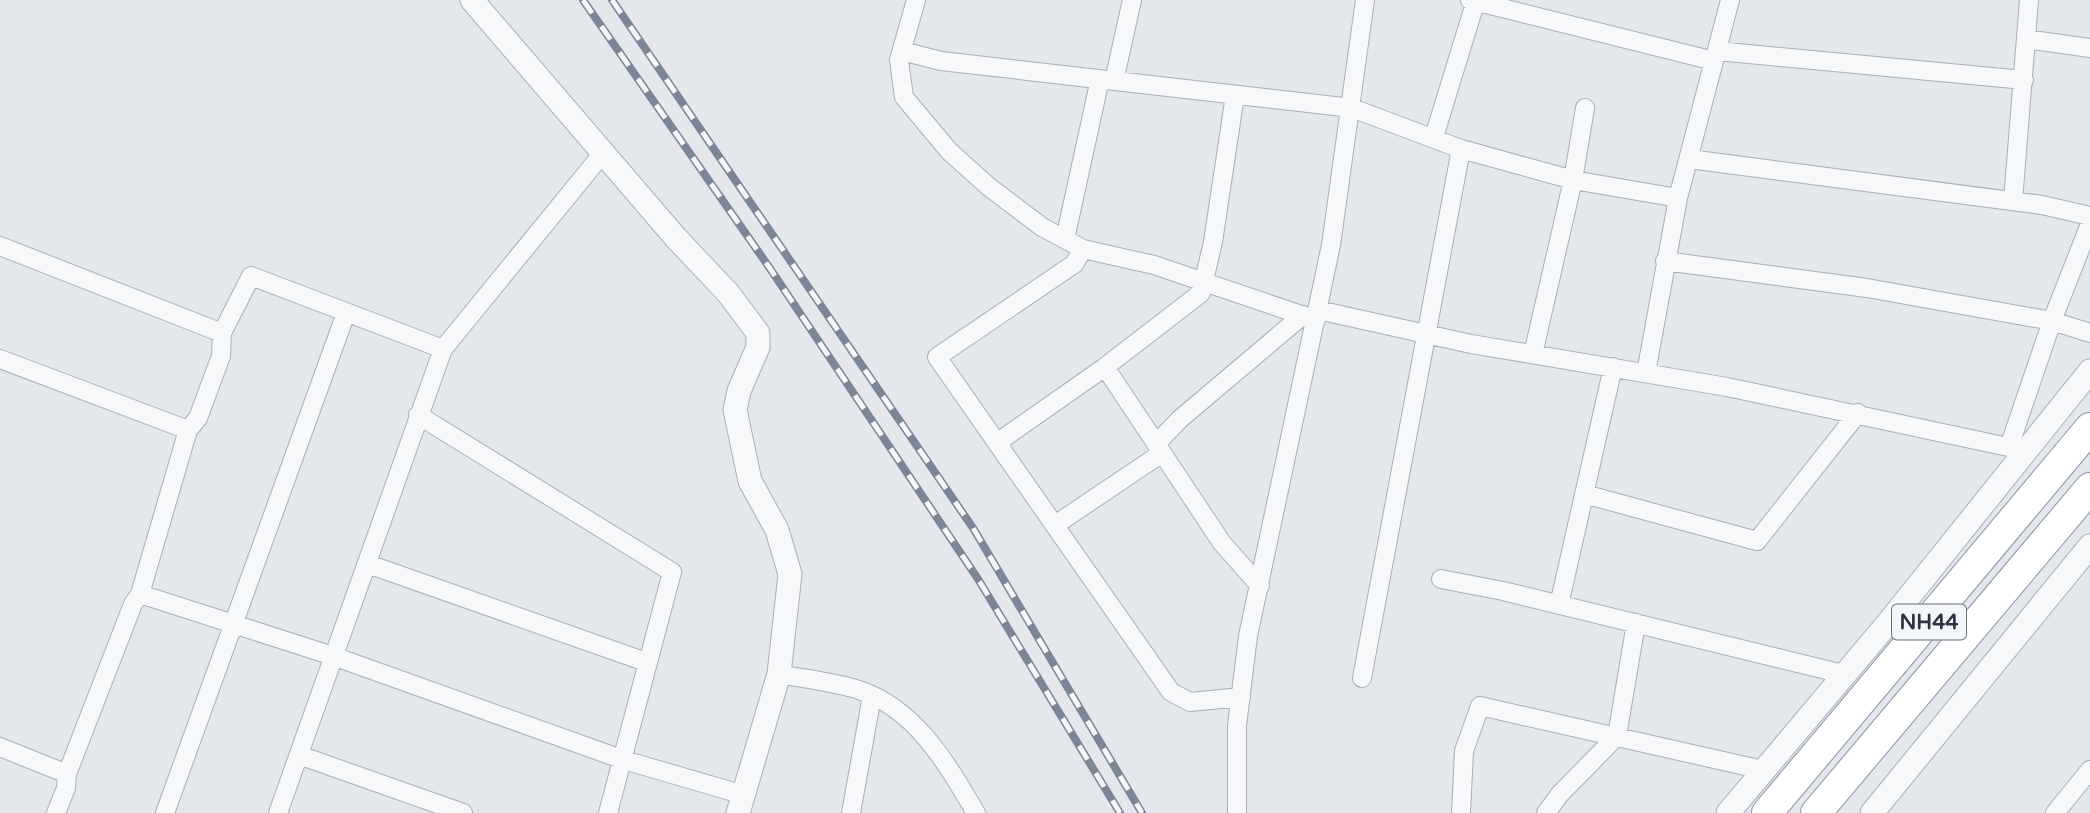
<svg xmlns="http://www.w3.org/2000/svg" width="2090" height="813" font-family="'Varela Round',sans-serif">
	<rect width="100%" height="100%" fill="#e4e7ec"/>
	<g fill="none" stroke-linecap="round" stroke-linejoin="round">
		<g stroke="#a9aeb7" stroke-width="20">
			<path id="minor" d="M916,0L899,60L904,97L949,151L989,187L1042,227L1083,249L1154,265L1316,320
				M1470,0L1714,61
				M2026,39L2090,48
				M902,51L941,61L1352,108L1461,149L1573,180L1678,198
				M1717,51L2024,80
				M1114,81L1132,0
				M1434,137L1476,0
				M1689,159L2042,205L2090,216
				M2013,201L2029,0
				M1065,239L1100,79
				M0,246L222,333
				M1083,249L1074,264L937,357L1171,692L1190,702L1241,697
				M1665,261L1867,288L2052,321L2090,224
				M1318,310L1471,344L1727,387L2027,451
				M1533,354L1573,180L1585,108
				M0,359L188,430
				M1105,367L1222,543L1260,586
				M1646,373L1678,198L1730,0
				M418,415L672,572L608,813
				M998,442L1105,367L1201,293L1213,242L1235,95
				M1156,444L1180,419L1303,315
				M2009,447L2052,321L2090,333
				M1584,494L1757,541L1858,413
				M1055,525L1162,453
				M368,564L646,662
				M1441,579L1503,591L1843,674
				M140,594L333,656L624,760L744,795
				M1559,605L1613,367
				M779,674C805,679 834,682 859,690C916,709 947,764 976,813
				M1362,678L1461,149
				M0,747L67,774
				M299,755L463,813
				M56,813L66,788L67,774L133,604L140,594L188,430L198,418L221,356L222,333L251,276L443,349
				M165,813L346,313
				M278,813L443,349L603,153
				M851,813L872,696
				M1237,813V726L1248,636L1331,245L1365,0
				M1461,813L1464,751L1480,706L1763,770
				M1546,813L1560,794L1617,736L1636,623
				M2055,813L2090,770"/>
		</g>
		<g stroke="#a9aeb7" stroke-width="25">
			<path id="tertiary" d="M472,0L676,238L728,293L758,333V347L739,391L735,410L750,481L777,530L790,574L779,674L738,813
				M1728,813L1888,623L2090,371
				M1872,813L2090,546"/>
		</g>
		<g stroke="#8b94a3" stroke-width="32">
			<path id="trunk" d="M1767,813L2090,428
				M1816,813L2090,488"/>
		</g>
		<use href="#minor" stroke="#f7f8fa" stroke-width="18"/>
		<use href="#tertiary" stroke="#f7f8fa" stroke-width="23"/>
		<use href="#trunk" stroke="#fff" stroke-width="30"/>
		<g stroke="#7d8696" stroke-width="8">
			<path id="rail" d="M583,0L769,267L978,579L1120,813
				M612,0L973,528L1142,813"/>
		</g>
		<use href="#rail" stroke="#f4f6f9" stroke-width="5" stroke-dasharray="16" stroke-linecap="butt"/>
	</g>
	<g text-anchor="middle" stroke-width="5" stroke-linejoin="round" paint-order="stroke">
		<rect fill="#f4f6f9" stroke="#676e7b" stroke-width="2" x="1892" y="604.5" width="74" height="35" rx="5"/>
		<g font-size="21" font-weight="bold" fill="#2b3445">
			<text x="1929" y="629">NH44</text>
		</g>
	</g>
</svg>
